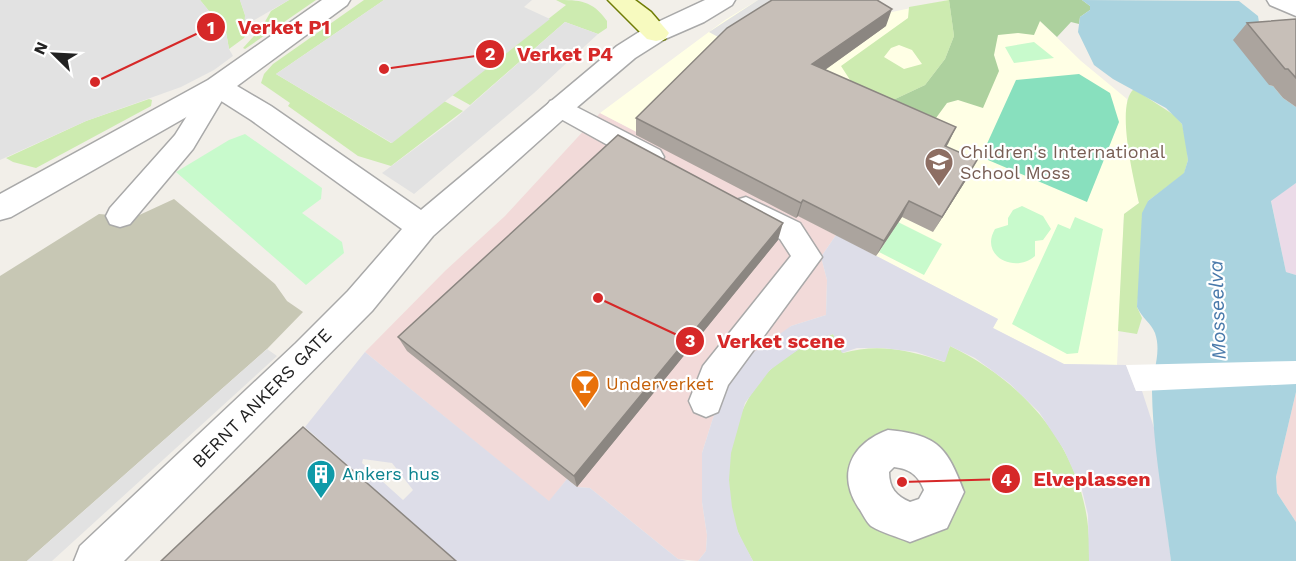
<svg xmlns="http://www.w3.org/2000/svg" width="1296" height="561" font-family="'Work Sans',sans-serif">
	<rect width="100%" height="100%" fill="#f2efe9"/>
	<path fill="#f2dad9" d="M600,113L836,235L821,257L827,280L826,315L791,326L730,381L713,418L702,453V502L707,535L706,551L698,561L678,559L590,488L577,487L567,479L549,502L365,352L445,271L505,216Z
		M1296,392V522L1277,493L1276,477Z"/>
	<path fill="#ebdbe8" d="M1296,183V275L1286,272L1271,200Z"/>
	<path fill="#ffffe5" d="M758,0L864,6L892,12L949,0H1046L1040,21L1081,61L1127,99L1128,138L1139,203L1124,214L1117,365L1064,364L993,328L998,319L600,113L725,20Z"/>
	<path fill="#c7c7b4" d="M174,199L275,284L287,301L303,312L267,349L27,561H0V276L99,214L135,217Z"/>
	<path fill="#cdebb0" fill-rule="evenodd" d="M200,0H240L245,15V26L252,22L244,38L229,49L226,32Z
		M289,0H316L245,49L243,48L262,27L271,11Z
		M364,0H384L276,74L391,143L444,101L463,111L391,166L358,156L288,106L290,103L261,83L264,74L273,64Z
		M556,0C580,0 592,0 607,21V28L598,34L565,22L470,105L452,95L566,5Z
		M949,0L954,36L945,59L925,85L893,100L852,83L841,66L908,18L909,7ZM899,45L912,50L922,64L904,69L884,57L891,48Z
		M1134,89L1174,115L1182,124L1186,141L1188,160L1184,174L1148,201L1137,307L1142,318L1137,334L1118,331L1124,214L1139,203C1134,180 1115,104 1134,89Z
		M149,99L152,100L151,106L36,168L13,162L6,158L86,121Z
		M833,334L843,353C877,343 911,350 944,362L950,346C1035,387 1094,464 1089,561H753C748,552 742,542 738,532C718,481 730,409 770,370C787,353 811,343 833,334ZM870,463L935,467L910,522Z"/>
	<path fill="#add19e" d="M949,0H1082L1090,6V10L1080,17L1079,24L1071,22L1057,37L1040,21L1034,35L1018,33L998,35L994,55L999,71L983,108L958,100L947,103L936,118L893,100L925,85L945,59L954,36Z"/>
	<path fill="#c8facc" d="M1034,42L1054,58L1014,63L1005,47Z
		M245,134L322,188L321,199L302,213L342,242L344,253L306,285L176,172L229,140Z
		M1022,206L1043,216L1051,229L1043,240L1035,241V256C1015,274 979,256 995,229L1008,225V218L1013,210Z
		M1075,217L1103,229L1078,353L1067,354L1012,324L1058,224L1070,229Z
		M898,222L942,244L924,275L879,252Z"/>
	<path fill="#88e0be" d="M1079,74L1110,93L1119,122L1087,202L981,157L1016,80Z"/>
	<path fill="#e2e2e2" d="M0,0H200L226,32L229,49L233,56L214,70L181,87L86,121L0,160Z
		M240,0H289L244,26L245,15Z
		M384,0H532L524,7L550,19L392,143L276,74Z
		M758,0H797L729,43L709,32Z
		M565,22L598,34L534,93L414,194L382,173L456,118Z
		M267,349L277,356L52,561H27Z"/>
	<path fill="#dddde8" fill-rule="evenodd" d="M836,235L998,319L993,328L1064,364L1126,365L1136,391H1142L1156,434L1171,561H1089L1088,515L1082,490L1064,450L1039,412L1009,383L975,358L950,346L945,362L916,352L883,348H857L842,353L833,334L802,347L770,370L745,403L731,453L729,480L732,507L738,532L753,561H698L706,551L707,535L702,502V453L713,418L730,381L754,352L791,326L826,315L827,280L821,257Z
		M365,352L549,501L567,479L577,487L590,488L678,559L687,561H455L305,427ZM363,459L392,463L413,490L403,500L362,463Z"/>
	<path fill="#aad3df" d="M1082,0L1239,1L1258,16L1269,85L1273,86L1283,98L1296,107V183L1271,201L1286,272L1296,275V392L1276,477L1277,493L1296,522V561H1171C1164,505 1153,448 1152,392C1152,372 1162,353 1155,333C1151,323 1142,318 1137,307L1142,213L1148,201L1184,173L1188,160L1182,124L1166,108L1113,79L1094,65L1078,32L1080,17L1090,10V6Z"/>
	<path fill="#fff" d="M1296,361V384L1142,391H1136L1126,365Z"/>
	<g fill="none" stroke-linecap="round" stroke-linejoin="round">
		<g stroke="#a9a9a9" stroke-width="3">
			<path id="lane" d="M218,79L227,81L230,87L193,149L130,224L120,227L110,224L106,216L110,208L175,135L209,81Z
				M559,98L660,150L664,157L660,164L651,167L642,164L550,113L546,107L550,101Z
				M746,197L800,223L822,257L728,385L718,412L706,417L694,412L689,401L703,366L791,256L780,239L736,216L732,208L736,200Z"/>
		</g>
		<g stroke="#a9a9a9" stroke-width="3">
			<path id="street" d="M322,0H350L347,5L237,86L271,106L421,210L617,46L647,27L705,0H735L732,5L704,22L665,39L635,58L569,114L433,236L372,311L124,561H74L80,546L296,343L348,291L402,229L251,120L218,99L11,217L0,220V194L208,80Z
				M1267,0H1296V16L1270,5Z
				M888,430C938,435 947,447 964,492L947,528L910,542C898,537 882,533 871,526C866,522 862,512 858,507C836,472 853,443 888,430ZM894,467C910,469 918,475 924,490L919,499L910,502C896,496 889,488 889,472Z"/>
		</g>
		<g stroke="#707d05" stroke-width="3">
			<path id="secondary" d="M608,0H635L651,12L669,33L665,39L656,41L647,39Z"/>
		</g>
		<use href="#lane" fill="#fff" fill-rule="evenodd"/>
		<use href="#street" fill="#fff" fill-rule="evenodd"/>
		<use href="#secondary" fill="#f7fabf" fill-rule="evenodd"/>
	</g>
	<path fill="#aba49e" d="M1296,19V107L1283,98L1273,86L1269,85L1233,40L1247,23Z
		M886,26L825,70L946,146L968,177L933,232L902,217L876,256L798,216L796,218L636,135V118Z
		M778,240L577,487L407,351L398,337Z"/>
	<path fill="#8b8681" d="M892,9L886,26L808,82L812,64Z
		M956,127L948,144L936,162L945,146Z
		M977,160L968,177L933,232L942,217Z
		M803,200L798,216L796,218L801,203Z
		M909,201L902,217L876,256L884,241Z
		M783,223L778,240L577,487L574,476Z"/>
	<path fill="#c7bfb8" stroke="#8b8681" stroke-width="1.5" d="M772,0H877L892,9L812,64L956,127L945,146L977,160L942,217L909,201L884,241L803,200L801,203L636,118L727,28Z
		M1296,19V78L1288,69H1285L1247,23Z
		M618,135L783,223L574,476L398,337Z
		M303,427L456,561H161Z"/>
	<defs>
		<g id="school-pin" transform="scale(1.5)"><path d="M0 17L-7.5 6A9.5 9.5 0 1 1 7.5 6Z" fill="#8d6e63" stroke="#fff"/><path d="M0-5L7-2L0 1L-7-2ZM-4 1L0 2.5L4 1V4Q0 6-4 4Z" fill="#fff"/></g>
		<g id="bar-pin" transform="scale(1.5)"><path d="M0 17L-7.5 6A9.5 9.5 0 1 1 7.5 6Z" fill="#e8710a" stroke="#fff"/><path d="M-6-5H6L.8 .8V4.5H3.5V6h-7V4.5H-.8V.8Z" fill="#fff"/></g>
		<g id="building-pin" transform="scale(1.5)"><path d="M0 17L-7.5 6A9.5 9.5 0 1 1 7.5 6Z" fill="#0f9aa8" stroke="#fff"/><path d="M-4-6H4V6H1V3H-1V6H-4ZM-2.5-4.3h1.7v1.8h-1.7ZM.8-4.3h1.7v1.8H.8ZM-2.5-1h1.7V.8h-1.7ZM.8-1h1.7V.8H.8Z" fill="#fff"/></g>
	</defs>
	<g fill-rule="evenodd">
		<use href="#school-pin" x="939" y="162"/>
		<use href="#bar-pin" x="585" y="384"/>
		<use href="#building-pin" x="321" y="474"/>
	</g>
	<g text-anchor="middle" stroke-width="4.5" stroke-linejoin="round" paint-order="stroke">
		<g font-size="18" fill="#785e54" stroke="#fff" text-anchor="start">
			<text x="960" y="158">Children's International<tspan x="960" dy="21">School Moss</tspan></text>
		</g>
		<g font-size="18" fill="#c56008" stroke="#fff" text-anchor="start">
			<text x="606" y="390">Underverket</text>
		</g>
		<g font-size="18" fill="#222" stroke="#fff">
			<text transform="translate(262 398) rotate(-45)" y="6">BERNT ANKERS GATE</text>
		</g>
		<g font-size="18" fill="#0d838f" stroke="#fff" text-anchor="start">
			<text x="342" y="480">Ankers hus</text>
		</g>
		<g font-size="20" font-style="italic" fill="#4a7aab" stroke="#fff">
			<text transform="translate(1217 310) rotate(-92)" y="7">Mosseelva</text>
		</g>
	</g>
	<path fill="none" stroke="#d62828" stroke-width="2" d="M95 82L211 27M384 69L490 54M598 298L690 341M902 482L1006 479"/>
	<g fill="#d62828" stroke="#fff" stroke-width="2">
		<circle cx="95" cy="82" r="6"/>
		<circle cx="384" cy="69" r="6"/>
		<circle cx="598" cy="298" r="6"/>
		<circle cx="902" cy="482" r="6"/>
		<circle cx="211" cy="27" r="15"/>
		<circle cx="490" cy="54" r="15"/>
		<circle cx="690" cy="341" r="15"/>
		<circle cx="1006" cy="479" r="15"/>
	</g>
	<g font-size="18" text-anchor="middle" font-weight="bold" fill="#fff">
		<text x="211" y="34">1</text>
		<text x="490" y="60">2</text>
		<text x="690" y="347">3</text>
		<text x="1006" y="486">4</text>
	</g>
	<g font-size="20" text-anchor="middle" font-weight="bold" fill="#d62828" stroke="#fff" stroke-width="4.5" stroke-linejoin="round" paint-order="stroke">
		<text x="284" y="34">Verket P1</text>
		<text x="565" y="61">Verket P4</text>
		<text x="781" y="348">Verket scene</text>
		<text x="1092" y="486">Elveplassen</text>
	</g>
	<g transform="translate(54 54) rotate(294)" stroke="#ffffff" stroke-width="4.5" paint-order="stroke">
	<path d="M0-4.5L10 22L0 15L-10 22Z" fill="#222222"/>
	<text y="-9" font-size="16" font-weight="bold" text-anchor="middle" fill="#222222">N</text>
	</g>
</svg>
